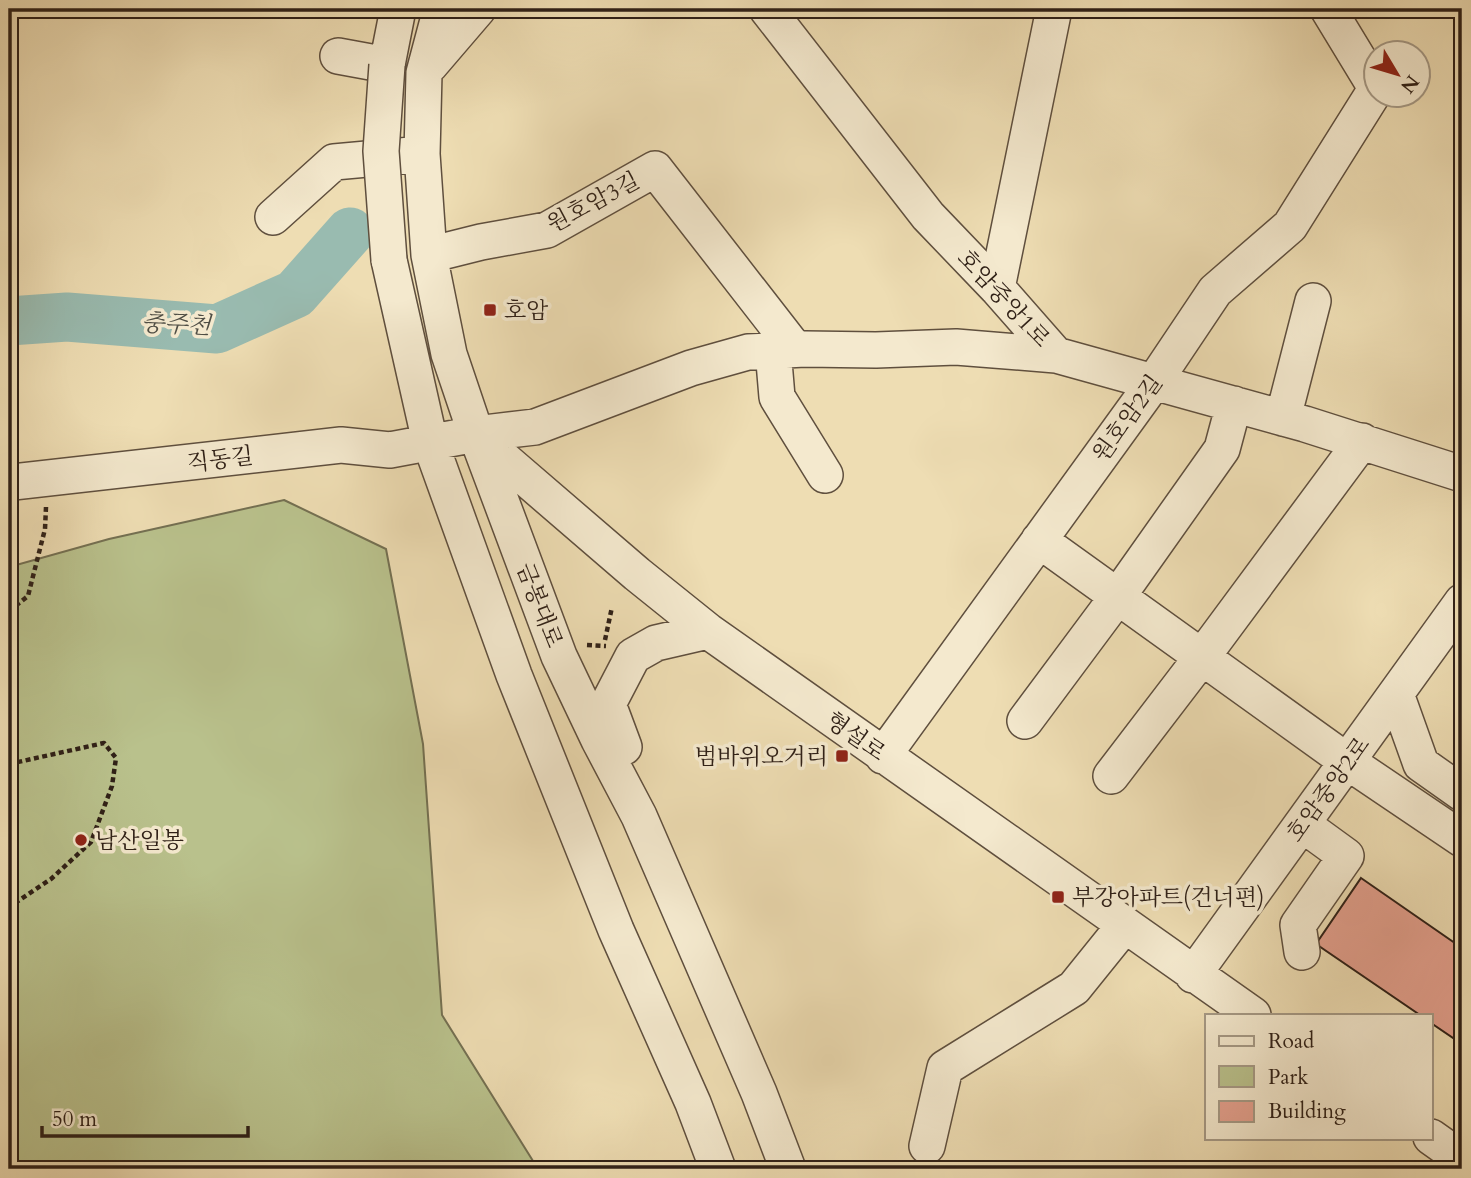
<svg xmlns="http://www.w3.org/2000/svg" width="1471" height="1178" font-family="Cardo,'Noto Serif KR',serif">
	<rect width="100%" height="100%" fill="#eeddb3"/>
	<filter id="stains"><feTurbulence type="fractalNoise" baseFrequency=".00286" numOctaves="4"/><feColorMatrix values="0 0 0 0 .2 0 0 0 0 .09 0 0 0 0 .02 0 0 0 .5 -.17"/></filter>
	<radialGradient id="worn" r=".72"><stop offset=".6" stop-color="#630" stop-opacity="0"/><stop offset="1" stop-color="#630" stop-opacity=".3"/></radialGradient>
	<path fill="#b9c18c" stroke="#747052" stroke-width="2" d="M284,500L386,549L423,744L442,1015L538,1169H9V567L109,539Z"/>
	<g fill="none" stroke-linecap="round" stroke-linejoin="round">
		<path stroke="#99bbb0" stroke-width="49" d="M9,321L67,317L217,329L295,294L350,232"/>
	</g>
	<path fill="#e4a08e" stroke="#2f2017" stroke-width="2" d="M1361,878L1462,948V1044L1431,1023V1015H1420L1316,944Z"/>
	<g fill="none" stroke-linecap="round" stroke-linejoin="round">
		<g stroke="#5f4f3e" stroke-width="38">
			<path id="minor" d="M441,9L424,73L422,154L429,255L449,354L476,434L559,656L599,740L639,816L759,1093L788,1169
				M767,9L928,216L997,288L1056,355L1305,424L1462,474
				M1328,9L1376,88
				M338,56L387,65L398,9
				M430,65L478,9
				M273,217L334,162L411,155
				M429,255L481,242L547,230L655,169L795,349
				M389,260L430,442L514,675L616,930L693,1103L718,1169
				M997,288L1054,9
				M773,350L777,397L825,475
				M1283,418L1313,301
				M479,438L637,574L708,631L1253,1015
				M9,481L13,482L341,445L390,450L476,434L535,427L691,368L748,352L805,349L876,350L956,347L1056,355
				M1039,540L1348,762L1462,839
				M1396,694L1421,764L1462,793
				M1025,721L1118,596L1222,449L1234,404
				M624,747L608,704L633,656L656,643L708,631
				M883,756L1154,382L1215,291L1290,226L1376,89
				M1111,776L1202,657L1362,441
				M1302,952L1298,925L1346,856L1302,824
				M1193,975L1462,602
				M1431,1137L1462,1159
				M927,1146L945,1068L1074,988L1124,926"/>
		</g>
		<path stroke="#2f2017" stroke-width="4.5" stroke-dasharray="5 3.5" stroke-linecap="butt" d="M9,611L28,596L45,529L46,507
			M605,640L612,607
			M587,645L606,646
			M9,764L104,743L116,758L112,786L91,842L51,879L9,907"/>
		<use href="#minor" stroke="#f4e9ce" stroke-width="35"/>
		<g stroke="#5f4f3e" stroke-width="38" stroke-linecap="butt">
			<path id="minor-bridge" d="M387,65L381,151L389,260"/>
		</g>
		<use href="#minor-bridge" stroke="#f4e9ce" stroke-width="35"/>
	</g>
	<g fill="#8f2418" stroke="#f4e9ce" stroke-width="2.5">
		<rect x="483" y="303" width="14" height="14" rx="3.5"/>
		<rect x="835" y="749" width="14" height="14" rx="3.5"/>
		<circle cx="81" cy="840" r="7"/>
		<rect x="1051" y="890" width="14" height="14" rx="3.5"/>
	</g>
	<g text-anchor="middle" stroke-width="7" stroke-linejoin="round" paint-order="stroke">
		<g font-size="23" fill="#2f2017" stroke="#f4e9ce">
			<text transform="translate(593 202) rotate(-28)" y="8">원호암3길</text>
			<text transform="translate(1004 298) rotate(47)" y="8">호암중앙1로</text>
			<text transform="translate(1127 418) rotate(-54)" y="8">원호암2길</text>
			<text transform="translate(220 459) rotate(-7)" y="8">직동길</text>
			<text transform="translate(540 605) rotate(69)" y="8">금봉대로</text>
			<text transform="translate(856 736) rotate(35)" y="8">형설로</text>
			<text transform="translate(1328 789) rotate(-54)" y="8">호암중앙2로</text>
		</g>
		<g font-size="23" fill="#2f2017" stroke="#f4e9ce" text-anchor="start">
			<text x="504" y="318">호암</text>
			<text x="828" y="764" text-anchor="end">범바위오거리</text>
			<text x="95" y="848">남산일봉</text>
			<text x="1072" y="905">부강아파트(건너편)</text>
		</g>
		<g font-size="24" font-style="italic" fill="#4f4e45" stroke="#f4e9ce">
			<text transform="translate(176 324) rotate(3)" y="8">충주천</text>
		</g>
	</g>
	<rect width="1471" height="1178" fill="none" stroke="#eeddb3" stroke-width="35"/>
	<rect x="10" y="10" width="1450" height="1157" fill="none" stroke="#2f2017" stroke-width="3.5"/>
	<rect x="18" y="18" width="1436" height="1143" fill="none" stroke="#2f2017" stroke-width="2"/>
	<rect x="1205" y="1014" width="228" height="126" fill="#f4e9ce" stroke="#a59985" stroke-width="2"/>
	<rect x="1219" y="1036" width="35" height="10" fill="#f4e9ce" stroke="#a59985" stroke-width="2"/>
	<text x="1268" y="1048" font-size="21" fill="#2f2017">Road</text>
	<rect x="1219" y="1066" width="35" height="21" fill="#b9c18c" stroke="#a59985" stroke-width="2"/>
	<text x="1268" y="1084" font-size="21" fill="#2f2017">Park</text>
	<rect x="1219" y="1101" width="35" height="21" fill="#e4a08e" stroke="#a59985" stroke-width="2"/>
	<text x="1268" y="1118" font-size="21" fill="#2f2017">Building</text>
	<g transform="translate(1397 74) rotate(128)"><circle r="33" fill="#f4e9ce" stroke="#a59985" stroke-width="2"/>
	<path d="M0-5L12 26L0 18L-12 26Z" fill="#8f2418"/>
	<text y="-10" font-size="19" font-weight="bold" text-anchor="middle" fill="#2f2017">N</text>
	</g>
	<path d="M42 1126v10h206v-10" fill="none" stroke="#2f2017" stroke-width="3.5"/>
	<text x="52" y="1126" font-size="21" fill="#2f2017" stroke="#f4e9ce" stroke-width="5" paint-order="stroke">50 m</text>
	<rect width="100%" height="100%" filter="url(#stains)"/>
	<rect width="100%" height="100%" fill="url(#worn)"/>
</svg>
